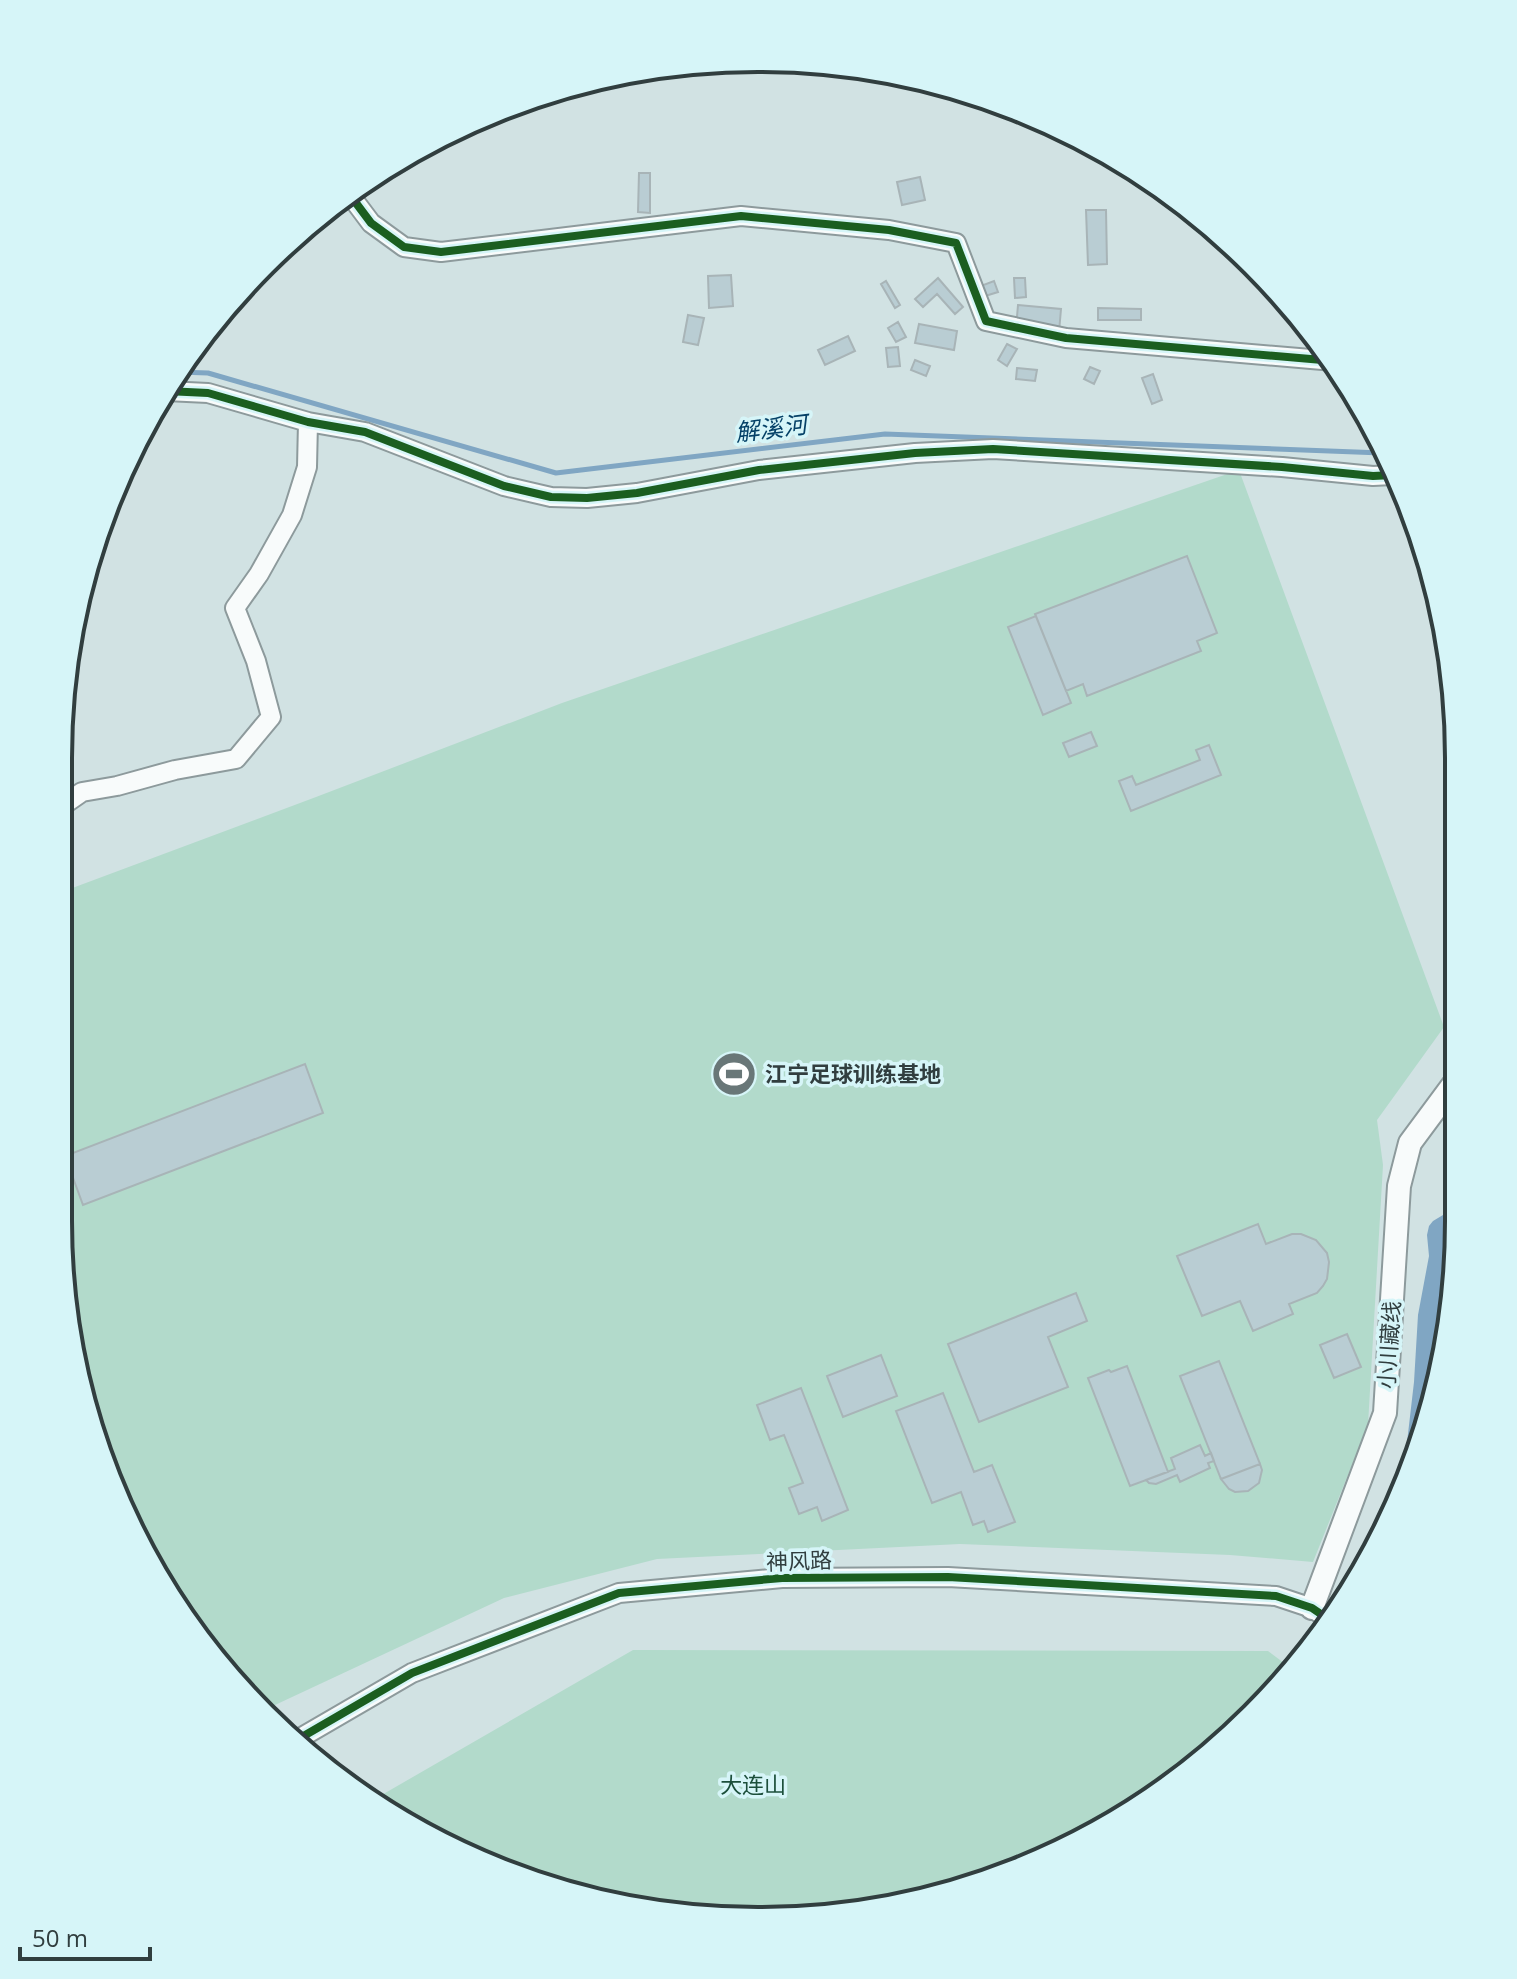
<svg xmlns="http://www.w3.org/2000/svg" width="1517" height="1979" font-family="'Open Sans','Noto Sans SC',sans-serif">
	<rect width="100%" height="100%" fill="#d1e2e3"/>
	<path fill="#b2dacb" d="M1239,470L1444,1027L1377,1120L1383,1165L1368,1425L1313,1562L1230,1555L960,1544L657,1559L504,1598L260,1712L152,1571L82,1402L58,1220L59,893L316,797L562,703Z
		M633,1650L1268,1651L1292,1669L1254,1715L1147,1803L983,1884L759,1921L578,1897L409,1827L373,1800Z"/>
	<path fill="#80a6c3" d="M1453,1209V1312L1422,1446L1390,1510L1408,1460L1406,1451L1414,1382L1418,1315L1429,1256L1427,1235L1429,1226L1433,1221Z"/>
	<g fill="none" stroke-linecap="round" stroke-linejoin="round">
		<path stroke="#80a6c3" stroke-width="5" d="M178,372L208,373L556,473L885,434L1382,453"/>
	</g>
	<path fill="#b9cdd3" stroke="#a8b4b7" stroke-width="2" d="M639,173H650V213L638,212Z
		M920,177L925,200L902,205L897,182Z
		M1086,210H1106L1107,264L1088,265Z
		M731,275L733,306L709,308L708,276Z
		M938,278L963,307L955,314L937,294L923,307L915,299Z
		M1014,278H1025L1026,297L1015,298Z
		M886,281L900,305L895,308L881,284Z
		M994,281L998,292L982,297L978,287Z
		M1018,305L1061,309L1059,332L1016,328Z
		M1098,308L1141,309V320H1098Z
		M688,315L704,318L698,345L683,342Z
		M898,322L906,337L896,342L888,328Z
		M919,324L957,331L954,350L915,343Z
		M848,336L855,351L825,365L818,350Z
		M1007,344L1017,349L1007,366L998,360Z
		M898,347L900,366L888,367L886,348Z
		M915,360L930,366L926,376L911,370Z
		M1090,367L1100,371L1094,384L1084,379Z
		M1017,368L1037,370L1035,381L1016,379Z
		M1153,374L1162,400L1152,404L1142,378Z
		M1187,556L1217,633L1197,641L1201,651L1087,696L1083,684L1066,691L1035,614Z
		M1036,616L1071,703L1043,715L1008,627Z
		M1091,732L1097,746L1069,757L1063,743Z
		M1209,745L1221,775L1131,811L1119,781L1132,776L1136,785L1200,760L1196,750Z
		M305,1064L323,1113L83,1205L65,1156Z
		M1258,1224L1266,1244L1292,1234H1301L1316,1240L1327,1253L1329,1262L1327,1279L1323,1286L1317,1293L1289,1304L1293,1314L1253,1331L1240,1301L1202,1316L1177,1256Z
		M1076,1293L1087,1321L1048,1337L1068,1387L979,1422L948,1344Z
		M1347,1334L1361,1367L1334,1378L1320,1345Z
		M881,1355L897,1396L843,1417L827,1376Z
		M1219,1361L1260,1464L1221,1479L1180,1376Z
		M1127,1366L1168,1472L1130,1486L1088,1378L1109,1370L1111,1372Z
		M801,1388L848,1510L822,1521L817,1507L799,1514L789,1488L803,1483L784,1435L770,1440L757,1405Z
		M943,1393L974,1472L992,1465L1015,1522L988,1532L984,1521L973,1525L961,1492L932,1503L896,1411Z
		M1200,1445L1205,1456L1211,1453L1214,1461L1208,1463L1210,1468L1180,1482L1177,1475L1156,1484L1149,1483L1146,1480L1175,1469L1171,1458Z
		M1260,1464L1262,1470L1259,1483L1248,1491L1235,1492L1229,1489L1221,1479Z"/>
	<g fill="none" stroke-linecap="round" stroke-linejoin="round">
		<g stroke="#8d9a9c" stroke-width="22">
			<path id="minor" d="M613,74L733,61
				M350,195L371,223L404,247L441,252L741,216L889,230L956,243L986,321L1066,338L1334,361
				M166,391L208,393L308,422L365,432L504,486L551,497L587,498L637,493L759,470L915,453L993,449L1282,467L1373,476L1393,475
				M59,808L82,792L117,786L175,770L236,759L271,717L256,661L235,608L259,574L292,515L307,467L308,422
				M295,1741L412,1673L619,1593L782,1578L948,1577L1276,1596L1312,1608L1331,1621"/>
		</g>
		<g stroke="#8d9a9c" stroke-width="26">
			<path id="tertiary" d="M1312,1608L1385,1413L1399,1186L1410,1143L1453,1085"/>
		</g>
		<use href="#minor" stroke="#f8fbfb" stroke-width="18"/>
		<use href="#tertiary" stroke="#f8fbfb" stroke-width="22"/>
		<g stroke="#d6f5f8" stroke-width="13">
			<path id="cycleway" d="M350,195L371,223L404,247L441,252L741,216L889,230L956,243L986,321L1066,338L1334,361
				M166,391L208,393L308,422L365,432L504,486L551,497L587,498L637,493L759,470L915,453L993,449L1282,467L1373,476L1393,475
				M295,1741L412,1673L619,1593L782,1578L948,1577L1276,1596L1312,1608L1331,1621"/>
		</g>
		<use href="#cycleway" stroke="#1b5e20" stroke-width="8"/>
	</g>
	<defs>
		<g id="stadium-disc" transform="scale(2.3)"><circle r="9.5" fill="#697778" stroke="#d6f5f8"/><path d="M0-5a6.5 5 0 1 0 0 10a6.5 5 0 1 0 0-10ZM-3.5-1.8h7v3.6h-7Z" fill="#fff"/></g>
	</defs>
	<g fill-rule="evenodd">
		<use href="#stadium-disc" x="734" y="1074"/>
	</g>
	<g text-anchor="middle" stroke-width="7" stroke-linejoin="round" paint-order="stroke">
		<g font-size="22" font-weight="bold" fill="#313e3f" stroke="#d6f5f8" text-anchor="start">
			<text x="765" y="1082">江宁足球训练基地</text>
		</g>
		<g font-size="22" fill="#313e3f" stroke="#d6f5f8">
			<text transform="translate(1389 1345) rotate(-86)" y="8">小川藏线</text>
			<text transform="translate(799 1561) rotate(-2)" y="8">神风路</text>
		</g>
		<g font-size="22" fill="#1c4f3b" stroke="#d6f5f8">
			<text x="753" y="1793">大连山</text>
		</g>
		<g font-size="24" font-style="italic" fill="#054167" stroke="#d6f5f8">
			<text transform="translate(771 429) rotate(-7)" y="8">解溪河</text>
		</g>
	</g>
	<path d="M0 0H1517V1979H0ZM758 72H759A686 686 0 0 1 1445 758V1221A686 686 0 0 1 759 1907H758A686 686 0 0 1 72 1221V758A686 686 0 0 1 758 72Z" fill="#d6f5f8" fill-rule="evenodd"/>
	<path fill="none" stroke="#313e3f" stroke-width="4" d="M758 72H759A686 686 0 0 1 1445 758V1221A686 686 0 0 1 759 1907H758A686 686 0 0 1 72 1221V758A686 686 0 0 1 758 72Z"/>
	<path d="M20 1947v12h130v-12" fill="none" stroke="#313e3f" stroke-width="4"/>
	<text x="32" y="1947" font-size="24" fill="#313e3f" stroke="#d6f5f8" stroke-width="6" paint-order="stroke">50 m</text>
</svg>
